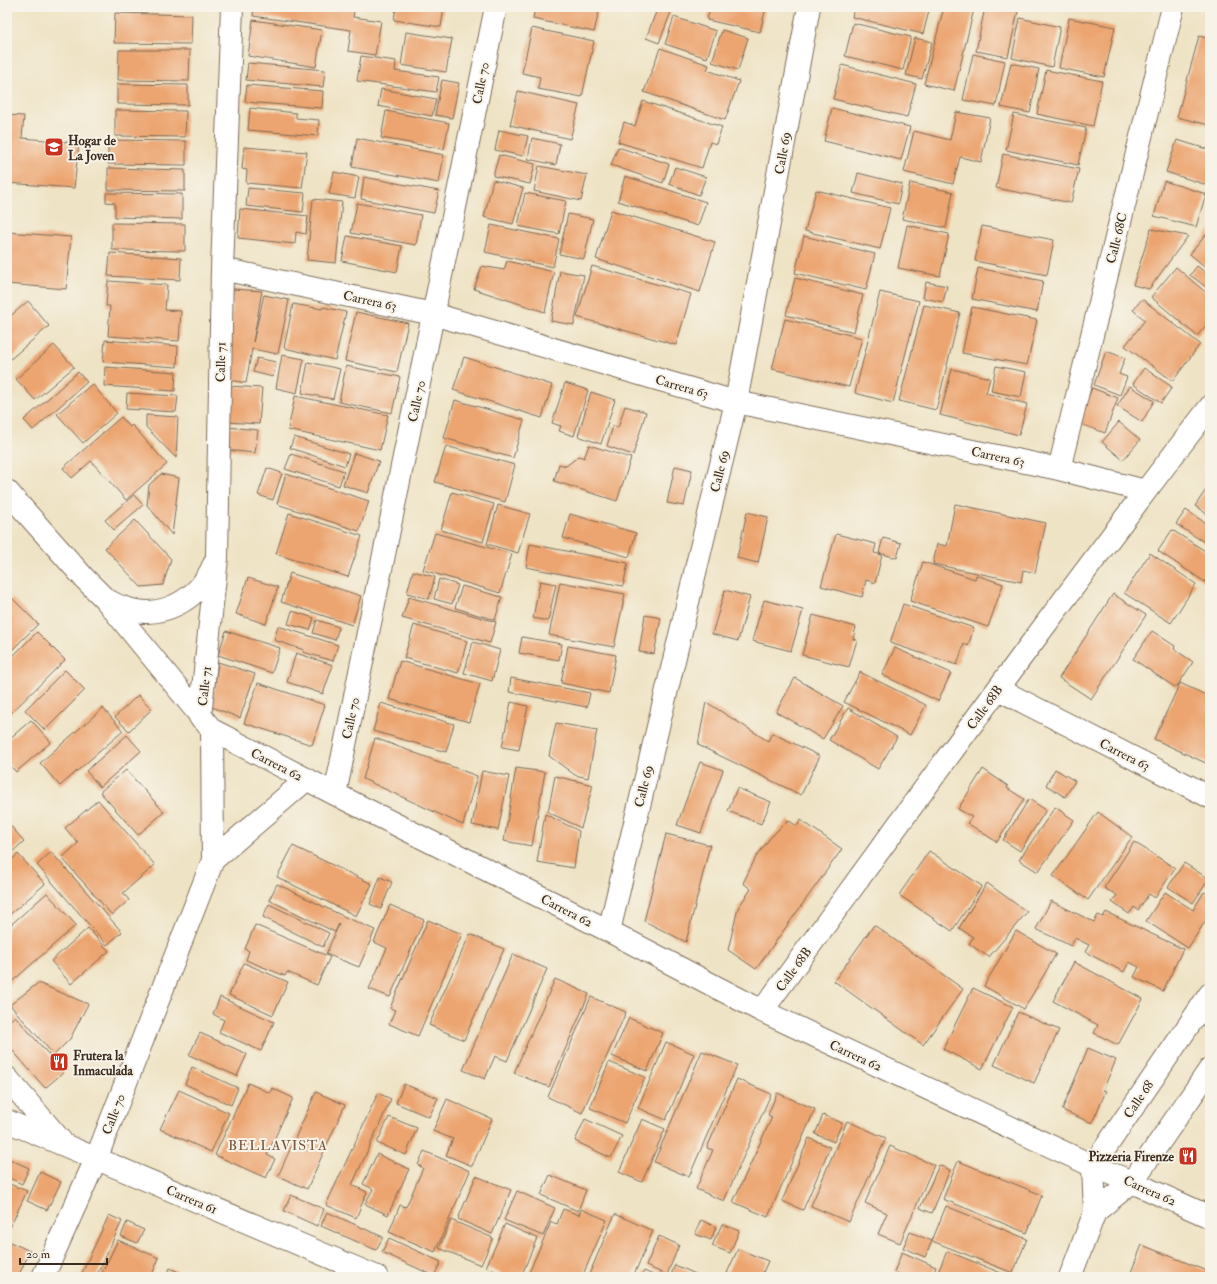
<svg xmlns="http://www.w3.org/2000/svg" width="1217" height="1284" font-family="'IM FELL Double Pica',serif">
	<rect width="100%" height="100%" fill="#f7f3e8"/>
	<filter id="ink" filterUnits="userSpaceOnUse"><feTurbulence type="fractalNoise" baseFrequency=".025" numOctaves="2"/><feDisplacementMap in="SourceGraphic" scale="8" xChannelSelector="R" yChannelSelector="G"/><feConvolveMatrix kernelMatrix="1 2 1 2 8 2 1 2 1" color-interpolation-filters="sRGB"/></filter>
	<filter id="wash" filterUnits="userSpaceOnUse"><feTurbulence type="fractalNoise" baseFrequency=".012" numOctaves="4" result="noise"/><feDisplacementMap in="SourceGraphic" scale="16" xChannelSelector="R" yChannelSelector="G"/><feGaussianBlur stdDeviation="0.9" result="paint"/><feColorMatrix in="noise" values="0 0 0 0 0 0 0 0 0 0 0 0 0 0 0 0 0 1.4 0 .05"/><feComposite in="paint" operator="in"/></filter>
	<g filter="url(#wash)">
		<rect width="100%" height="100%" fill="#efe3c5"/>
		<g id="blocks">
			<path fill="#eca470" d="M254,7H355L353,17L381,21L375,55L348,51L351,30L253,16Z
				M396,7H444L441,27L394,20Z
				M535,7H600L594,32L533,19Z
				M658,7L671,12L659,43L646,38Z
				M710,7H766L760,32L707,20Z
				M854,7H930L923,34L852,17Z
				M944,7H966L974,9L954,91L924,84Z
				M985,7H998L1018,11L1008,57L976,51Z
				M115,13L192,15L191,44L114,43Z
				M674,17L716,31L707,58L665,44Z
				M1020,18L1060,27L1052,67L1012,58Z
				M1069,18L1115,27L1104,77L1059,68Z
				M253,20L322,30L316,67L248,56Z
				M853,23L911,37L903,70L845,56Z
				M532,28L594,41L582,97L538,89L540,77L522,73Z
				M722,30L748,38L738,70L712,62Z
				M406,32L452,39L446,72L401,65Z
				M1199,36L1210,39V120L1209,125L1177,117Z
				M915,38L932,42L922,79L906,75Z
				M660,48L709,65L707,70L739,81L725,120L644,92Z
				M119,50H190L189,81L118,80Z
				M973,54L1005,61L996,106L963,100Z
				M361,56L396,61L395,71L439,77L436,92L357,81Z
				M248,63L325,70L323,87L246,80Z
				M1011,63L1039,69L1030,113L1001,107Z
				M842,65L916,84L907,117L833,99Z
				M1046,70L1102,81L1093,126L1037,114Z
				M442,80L459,83L452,118L435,115Z
				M117,84L188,85V105L117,104Z
				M247,85L323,91L322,108L245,102Z
				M381,89L436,99L432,116L378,106Z
				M518,91L579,105L570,139L510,125Z
				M643,101L722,127L716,144L710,142L702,168L618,142L624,122L635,126Z
				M250,108L296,113V118L319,120L318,136L248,130Z
				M832,108L910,127L901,160L824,141Z
				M115,110L186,111L185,137L115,136Z
				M386,111L449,123L444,149L381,138Z
				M956,112L990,118L981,162L960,157L953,184L904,172L914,131L950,140Z
				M1014,114L1086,128L1078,165L1006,150Z
				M7,115L24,116L22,138L79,143L74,188L7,183Z
				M499,130L528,136L523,156L495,150Z
				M357,138L444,155L439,183L352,167Z
				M532,138L560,144L556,165L528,159Z
				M108,140L186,141V165L108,164Z
				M1177,140L1210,150V186L1166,172Z
				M244,147L307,152L302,188L246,183L247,170L242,169Z
				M618,147L669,164L663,183L611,165Z
				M1003,154L1079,169L1071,203L996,188Z
				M499,155L535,164L530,184L493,176Z
				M539,166L587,175L581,201L534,191Z
				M675,167L706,177L699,195L669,184Z
				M108,168L185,170V191L108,190Z
				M334,172L359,177L355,198L329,194Z
				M858,173L902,184L898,204L853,193Z
				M625,176L706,202L698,226L618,201Z
				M364,177L439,191L434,213L361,199Z
				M493,180L523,188L513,224L484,217Z
				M1164,181L1206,194L1196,227L1154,216Z
				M910,183L953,192L946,228L902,219Z
				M248,188L305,193L303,212L246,206Z
				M816,190L890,208L880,249L805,231Z
				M106,193L182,194V219L115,217V203L106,202Z
				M525,193L566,201L559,234L518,226Z
				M313,199L342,202L336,263L307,260Z
				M357,203L421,215L416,245L351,233Z
				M240,209L308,216L306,234L296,232L295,244L238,238Z
				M611,210L715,242L700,292L596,259Z
				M568,214L593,219L584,259L559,254Z
				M112,223L185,224V251L112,250Z
				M491,225L559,239L553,267L485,252Z
				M907,225L949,234L940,276L898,268Z
				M982,226L1054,240L1047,275L975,261Z
				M1151,229L1188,236L1149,289L1133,285Z
				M1210,230V271L1190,254Z
				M7,232L71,237L66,289L7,284Z
				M347,236L402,246L397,272L342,261Z
				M804,236L875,254L866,290L795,273Z
				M110,253L181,258L180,280L108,276Z
				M507,261L554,272L545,312L474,289L482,266L504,270Z
				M592,266L691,294L676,345L577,317Z
				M1197,266L1210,276V290L1190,275Z
				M1176,267L1210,296V321L1197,336L1151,297Z
				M978,268L1043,281L1037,312L972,299Z
				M560,271L584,275L574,325L551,321Z
				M795,278L863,295L854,332L786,315Z
				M108,281L167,285L165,310L181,311L179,341L108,336L110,306H106Z
				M926,282L947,286L943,302L923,298Z
				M233,289L262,291L253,342L264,295L289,300L278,354L252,349L246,383L230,380Z
				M880,292L919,301L893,403L855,393Z
				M1142,299L1200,344L1173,381L1125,346L1145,320L1133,310Z
				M28,301L49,326L7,362V319Z
				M293,304L322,309L323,307L346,312L335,360L284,348Z
				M924,305L960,313L936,410L899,401Z
				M972,307L1037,320L1027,365L962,353Z
				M356,312L408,323L397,372L345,361Z
				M785,319L862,338L849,387L772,369Z
				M105,340L178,346L177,367L103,362Z
				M54,345L74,367L35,400L16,379Z
				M1106,351L1125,358L1119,374L1127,377L1120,395L1094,385Z
				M282,355L304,359L297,393L276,388Z
				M464,357L552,385L542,418L453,390Z
				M257,358L276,362L273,377L253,372Z
				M308,362L340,369L333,399L302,393Z
				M346,366L400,377L392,413L339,402Z
				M996,366L1026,372L1021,397L991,391Z
				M105,367L176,372L175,391L104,386Z
				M1144,368L1172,387L1161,403L1133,384Z
				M952,369L990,378L986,393L1027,404L1019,435L940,415Z
				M78,372L87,382L33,430L24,420Z
				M565,383L588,390L574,436L559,431L561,426L552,423Z
				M92,384L117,413L83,443L57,414Z
				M229,386L262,388L259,424L226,422Z
				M1130,386L1154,401L1142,422L1117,406Z
				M1092,388L1118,398L1105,433L1078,423Z
				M591,392L615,400L601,444L578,436Z
				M127,393L178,396L176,412L126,409Z
				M295,396L388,415L380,450L288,430Z
				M455,400L524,420L513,458L444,438Z
				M625,406L646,412L633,455L607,446L613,426L618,428Z
				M146,415L178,417L176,458L146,427Z
				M121,417L130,427L132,425L167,464L126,500L91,461L72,478L63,468Z
				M1119,422L1140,440L1123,460L1102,442Z
				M228,427L258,430L255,453L225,450Z
				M294,437L349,454L345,466L290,448Z
				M589,445L631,458L617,501L554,481L559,464L566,466L579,456L584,458Z
				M446,446L515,465L505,502L435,482Z
				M354,453L379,461L368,493L343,485Z
				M291,454L344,471L339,486L285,469Z
				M675,466L692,470L684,506L667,503Z
				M267,468L282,473L273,500L258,495Z
				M161,474L179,478L172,535L147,505L149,485Z
				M286,474L369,501L359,531L277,504Z
				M1210,484V516L1195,506Z
				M452,492L494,504L483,542L441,530Z
				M134,495L143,505L114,530L105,520Z
				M955,504L1046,523L1035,573L1023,570L1021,582L933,564L937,544L947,546Z
				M498,505L530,514L518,553L487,544Z
				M1186,510L1210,526V546L1176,524Z
				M747,512L768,517L758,563L737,558Z
				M289,513L362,536L348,577L276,554Z
				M570,514L636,533L629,557L563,538Z
				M135,520L171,559L163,585L141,587L105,548Z
				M1172,530L1210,554V575L1205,582L1158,551Z
				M435,533L512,554L500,593L423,570Z
				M836,534L876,544L874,553L882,555L875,583L866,580L862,597L821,586Z
				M883,538L901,543L897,558L879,553Z
				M530,544L628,563L623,586L526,567Z
				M1150,553L1196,584L1171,623L1124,593Z
				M923,562L975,579L976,575L1003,584L988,627L910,601Z
				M413,571L435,577L429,599L407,593Z
				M290,573L361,596L352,625L281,602Z
				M248,578L278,587L266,624L236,614Z
				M439,579L458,585L452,604L434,599Z
				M540,581L556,584L548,621L533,618Z
				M560,582L625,594L614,647L549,635Z
				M462,586L502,597L495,620L455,608Z
				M725,590L750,597L738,641L712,634Z
				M1113,594L1146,615L1091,699L1059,678Z
				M409,597L496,622L490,643L402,618Z
				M12,598L38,624L7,655V603Z
				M764,600L803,610L791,651L752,641Z
				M903,604L974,628L968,646L964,644L957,665L890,643Z
				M292,611L314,618L310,630L288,624Z
				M645,615L661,618L654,654L639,652Z
				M813,615L856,627L853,639L857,640L849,667L802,655Z
				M317,620L339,627L335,640L313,633Z
				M414,625L467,641L458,673L404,658Z
				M278,626L338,645L333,661L303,652L304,650L274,640Z
				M226,631L280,648L272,673L218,655Z
				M1152,631L1175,646L1174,649L1193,662L1176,688L1133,659Z
				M37,632L65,660L7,717V662Z
				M522,637L562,644L559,660L519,653Z
				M473,642L500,650L492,681L464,673Z
				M568,646L616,655L609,693L561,683Z
				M895,648L951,673L938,701L882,675Z
				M296,653L333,665L323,694L287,682Z
				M400,661L480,684L469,722L389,699Z
				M218,662L255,674L240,718L212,707Z
				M65,670L85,690L45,730L25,710Z
				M860,672L926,705L910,735L844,702Z
				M511,678L590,693L587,707L509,692Z
				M795,678L843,706L823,739L776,712Z
				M258,683L325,705L312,745L244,723Z
				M1180,683L1210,697V765L1154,739Z
				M138,695L152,709L129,731L115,717Z
				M511,702L528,706L519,750L502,747Z
				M706,702L768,741L772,733L820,756L801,795L698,745Z
				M381,703L454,724L446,752L373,731Z
				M103,708L123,731L60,786L40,763Z
				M848,708L897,737L878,769L829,740Z
				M31,720L51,742L16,772L7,762V741Z
				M556,723L597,730L588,778L575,775L549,756Z
				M127,735L141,751L100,787L86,771Z
				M375,738L477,776L463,825L363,779Z
				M700,762L723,770L701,833L677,825Z
				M516,768L545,772L532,846L504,841Z
				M983,769L1008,786L1007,788L1024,799L997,842L967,823L972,817L958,809Z
				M1055,769L1075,781L1065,797L1046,785Z
				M126,770L164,812L138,835L100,792Z
				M482,771L509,776L498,830L472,825Z
				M555,776L593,785L581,828L548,812Z
				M737,788L771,802L761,824L728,811Z
				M1029,799L1046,810L1020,851L1003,840Z
				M98,800L155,865L123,893L129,900L112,915L62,858L78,843L65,828Z
				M1055,807L1074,820L1038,872L1019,860Z
				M1098,812L1132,837L1088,900L1053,876Z
				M545,814L579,831L574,868L537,862Z
				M788,820L797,826L801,820L842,849L756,969L728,950L738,908L751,889L743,883L756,857L770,838Z
				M7,822L24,841L10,854L7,851Z
				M666,834L710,845L686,942L644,921Z
				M1134,842L1175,868L1155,898L1149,894L1138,910L1134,907L1129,914L1112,902L1117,895L1104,888Z
				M293,846L372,884L356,916L277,877Z
				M929,851L982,886L952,931L899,895Z
				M51,852L122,932L107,945L37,865Z
				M18,854L45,884L7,917V864Z
				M1184,863L1209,879L1193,903L1168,887Z
				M380,877L392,882L381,909L370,904Z
				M987,883L1027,912L989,957L969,944L973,937L959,928Z
				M277,884L343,916L375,930L359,967L326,954L339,924L335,932L269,900Z
				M1165,892L1193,910L1204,892L1210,895V914L1188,948L1146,921Z
				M47,893L76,925L7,986V928Z
				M1051,901L1094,922L1098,915L1103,917L1106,912L1183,949L1163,991L1134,977L1139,967L1129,962L1124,972L1085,952L1089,945L1075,938L1071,946L1036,929Z
				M269,904L329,933L323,947L263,917Z
				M390,905L424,920L390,997L369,989L387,948L374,942Z
				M428,920L462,934L418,1036L389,1024L395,1010L390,1008Z
				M255,925L330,957L317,985L287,972L285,976L246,960L249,951L245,949Z
				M874,925L963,989L923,1045L834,981Z
				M88,928L109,951L71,984L51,961Z
				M1016,931L1056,954L1024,1009L984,986Z
				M470,934L504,949L464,1040L429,1025Z
				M513,954L547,969L507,1061L495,1056L485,1079L463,1070Z
				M1074,962L1143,999L1118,1045L1094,1033L1098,1025L1053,1001Z
				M244,963L288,982L273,1015L229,995Z
				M555,979L589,994L549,1087L514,1073Z
				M38,983L88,1004L70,1039L54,1055L10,1005Z
				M973,988L1013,1007L982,1069L943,1049Z
				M220,997L274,1022L261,1051L219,1032L224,1020L213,1014Z
				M591,997L626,1012L582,1113L548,1097Z
				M1018,1012L1059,1030L1034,1083L994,1065Z
				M15,1016L64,1072L45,1088L7,1044V1023Z
				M629,1018L663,1033L647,1071L612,1056Z
				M200,1033L247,1054L237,1076L189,1055Z
				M666,1042L694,1054L666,1120L638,1108Z
				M1088,1048L1116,1060L1103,1090L1106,1091L1092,1123L1062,1110Z
				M702,1051L737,1065L689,1177L654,1162Z
				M609,1062L645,1077L625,1123L590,1108Z
				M192,1067L238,1088L231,1105L185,1084Z
				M737,1079L771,1094L724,1201L696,1189L713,1150L707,1148Z
				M248,1083L270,1093L272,1088L293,1098L267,1155L275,1159L266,1178L215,1155Z
				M404,1084L438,1098L429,1117L396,1103Z
				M179,1090L229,1113L211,1152L160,1129Z
				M316,1092L345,1105L307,1189L278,1176Z
				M378,1093L391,1099L352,1185L367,1192L356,1218L326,1205Z
				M777,1093L815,1109L768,1217L733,1202L772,1117L768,1115Z
				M447,1099L492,1119L472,1166L446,1155L453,1139L433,1131Z
				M823,1115L842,1123L834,1142L815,1134Z
				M389,1117L417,1128L406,1155L377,1143Z
				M585,1119L622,1136L611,1158L575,1141Z
				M642,1119L665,1129L642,1182L619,1172Z
				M847,1121L886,1138L849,1222L811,1206Z
				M809,1138L830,1147L803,1210L782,1201Z
				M890,1146L934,1165L900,1243L878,1234L887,1213L865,1203Z
				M424,1151L470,1171L435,1252L389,1232L400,1205L406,1207L423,1168L418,1165Z
				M377,1154L409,1169L388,1215L365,1204L373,1189L363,1184Z
				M7,1158L29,1168L22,1184L7,1177Z
				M958,1161L1042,1195L1027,1233L943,1199Z
				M939,1165L950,1170L932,1213L920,1208Z
				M40,1172L61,1182L47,1210L27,1201Z
				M550,1175L586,1190L578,1211L541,1195Z
				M476,1176L511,1190L492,1234L458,1219Z
				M7,1183L27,1191L7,1234Z
				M517,1191L555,1208L543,1236L504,1220Z
				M291,1195L324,1209L317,1226L284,1211Z
				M946,1206L1027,1239L1013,1273L932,1241Z
				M563,1209L579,1215L581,1209L607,1220L582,1277H527L551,1222L557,1224Z
				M327,1212L383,1237L376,1250L321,1226Z
				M615,1214L653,1231L633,1277H588Z
				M109,1215L122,1221L96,1277H80Z
				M451,1220L493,1238L481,1265L439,1248Z
				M701,1220L716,1227L711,1240L695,1234Z
				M127,1222L144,1230L137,1243L121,1236Z
				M505,1224L537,1238L521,1277H508L486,1267Z
				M722,1224L739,1231L730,1253L712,1246Z
				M910,1232L932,1241L925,1257L903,1248Z
				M659,1236L679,1245L667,1275L646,1266Z
				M389,1238L441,1262L434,1276L382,1252Z
				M118,1240L159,1258L151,1277H100Z
				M10,1242L30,1251L18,1277L7,1272V1249Z
				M1142,1245L1210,1272V1277H1129Z
				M738,1249L768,1261L761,1277H736L727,1273Z
				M947,1251L1011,1277H936Z
				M902,1252L936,1267L932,1277H905L894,1272Z
				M675,1265L698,1275L697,1277H670Z
				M170,1268L189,1277H166Z
				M644,1271L658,1277H641Z"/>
		</g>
	</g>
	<g filter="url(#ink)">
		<use href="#blocks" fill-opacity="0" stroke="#7a6b58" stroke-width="1"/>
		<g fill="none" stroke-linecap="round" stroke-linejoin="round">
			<g stroke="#7a6b58" stroke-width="24">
				<path id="street" d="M222,269L433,314L736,402L1059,469L1145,491
					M1059,469L1173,7
					M7,491L85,579L105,599L212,730L335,794L609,931L762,1011L1093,1166L1132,1182L1210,1217
					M105,599C111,602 116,605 122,607C160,622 199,600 214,564
					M998,689L1210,797
					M200,717L217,558L222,269L232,7
					M335,794L496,7
					M213,860L307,779
					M609,931L736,402L809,7
					M762,1011C910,809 1057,605 1210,407
					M7,1078L61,1141
					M7,1121L377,1277
					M43,1277L96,1159L213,860L212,730"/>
			</g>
			<g stroke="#7a6b58" stroke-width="24">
				<path id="secondary" d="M1095,1212L1132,1182L1210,1069
					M1070,1277L1095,1212L1093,1166L1210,994"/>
			</g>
			<use href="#street" stroke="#fff" stroke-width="22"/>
			<use href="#secondary" stroke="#fff" stroke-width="22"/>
		</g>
	</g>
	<defs>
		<g id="school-square" transform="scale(1)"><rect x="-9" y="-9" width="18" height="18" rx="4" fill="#c8321e" stroke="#f7f3e8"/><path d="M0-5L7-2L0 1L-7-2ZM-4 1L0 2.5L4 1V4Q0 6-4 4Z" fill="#fff"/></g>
		<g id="restaurant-square" transform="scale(1)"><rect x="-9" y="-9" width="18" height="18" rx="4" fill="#c8321e" stroke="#f7f3e8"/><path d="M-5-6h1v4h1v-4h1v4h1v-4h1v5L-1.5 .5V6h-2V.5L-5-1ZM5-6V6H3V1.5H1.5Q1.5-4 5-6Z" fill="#fff"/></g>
	</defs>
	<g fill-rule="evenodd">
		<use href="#school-square" x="54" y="147"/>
		<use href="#restaurant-square" x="59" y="1062"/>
		<use href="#restaurant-square" x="1188" y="1156"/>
	</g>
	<g text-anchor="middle" stroke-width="4" stroke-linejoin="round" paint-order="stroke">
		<g font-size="13" fill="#3b2a1e" stroke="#f7f3e8">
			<text transform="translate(480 83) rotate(-79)" y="5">Calle 70</text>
			<text transform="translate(782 153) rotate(-80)" y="5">Calle 69</text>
			<text transform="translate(1116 238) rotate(-76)" y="5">Calle 68C</text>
			<text transform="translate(370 300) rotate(12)" y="5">Carrera 63</text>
			<text transform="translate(220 362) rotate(-89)" y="5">Calle 71</text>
			<text transform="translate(682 386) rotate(16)" y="5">Carrera 63</text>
			<text transform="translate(416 401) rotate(-78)" y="5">Calle 70</text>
			<text transform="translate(998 456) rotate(12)" y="5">Carrera 63</text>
			<text transform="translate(719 471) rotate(-76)" y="5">Calle 69</text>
			<text transform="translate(204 686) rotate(-84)" y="5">Calle 71</text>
			<text transform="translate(984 707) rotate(-54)" y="5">Calle 68B</text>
			<text transform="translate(350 718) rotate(-78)" y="5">Calle 70</text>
			<text transform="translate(1125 754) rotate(27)" y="5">Carrera 63</text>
			<text transform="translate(277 764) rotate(27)" y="5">Carrera 62</text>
			<text transform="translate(643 786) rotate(-76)" y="5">Calle 69</text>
			<text transform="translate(567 910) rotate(27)" y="5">Carrera 62</text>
			<text transform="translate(793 969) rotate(-54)" y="5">Calle 68B</text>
			<text transform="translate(856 1055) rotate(25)" y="5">Carrera 62</text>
			<text transform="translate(1138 1099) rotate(-56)" y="5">Calle 68</text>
			<text transform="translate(113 1114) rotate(-69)" y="5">Calle 70</text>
			<text transform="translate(1150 1190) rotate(24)" y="5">Carrera 62</text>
			<text transform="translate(192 1199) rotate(23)" y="5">Carrera 61</text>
		</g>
		<g font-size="13" font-weight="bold" fill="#3b2a1e" stroke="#f7f3e8" text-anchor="start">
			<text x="68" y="145">Hogar de<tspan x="68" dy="15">La Joven</tspan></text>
			<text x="73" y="1060">Frutera la<tspan x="73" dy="15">Inmaculada</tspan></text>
			<text x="1174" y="1161" text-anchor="end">Pizzeria Firenze</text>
		</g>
		<g font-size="14" letter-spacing="1" fill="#79553b" stroke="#f7f3e8">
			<text x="278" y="1150">BELLAVISTA</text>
		</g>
	</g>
	<rect width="1217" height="1284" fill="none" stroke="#f7f3e8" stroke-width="24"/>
	<path d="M20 1258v6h87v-6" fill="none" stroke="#3b2a1e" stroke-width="2"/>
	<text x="26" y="1258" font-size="12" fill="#3b2a1e" stroke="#f7f3e8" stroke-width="3" paint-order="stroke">20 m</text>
</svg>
